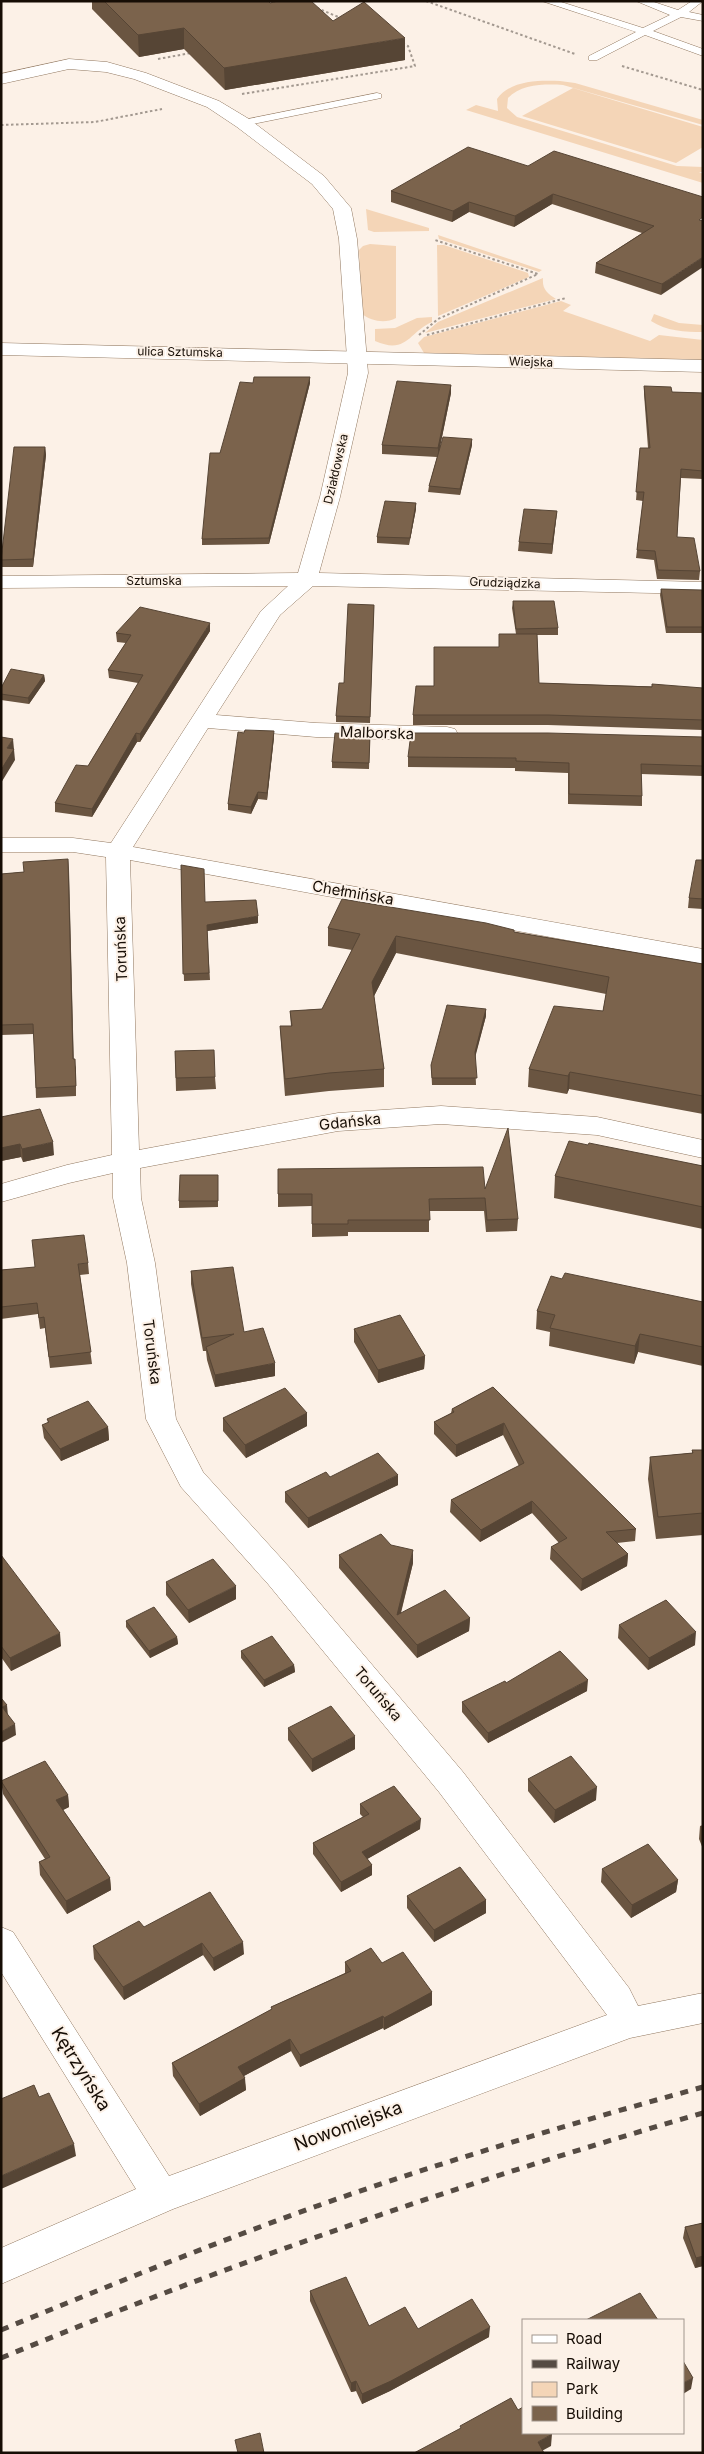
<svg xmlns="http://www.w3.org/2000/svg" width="704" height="2454" font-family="Inter,sans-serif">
	<rect width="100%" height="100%" fill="#fcf1e7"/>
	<path fill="#f4d5b7" d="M560,81L575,83L703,120V125L563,85C545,84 521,84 508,98L507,108L517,117L677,166L703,167V172H699L703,174V183L466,110L476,105L498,111L497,99C510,80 540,80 560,81Z
		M573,88L703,127V147L676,163L522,116Z
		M366,209L429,228V231L374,232L368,230Z
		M438,235L542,270L539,272L439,239Z
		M370,244L396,246V318C385,324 371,321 362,314L359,250L363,246Z
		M437,245H444L528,273L529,277L438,316Z
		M543,278C542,289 547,293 556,299L425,333L438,322Z
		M561,301L571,305L563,311L650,341L659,335L703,340V360L424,353L418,343L424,337Z
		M654,314L679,323L703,325V332C685,332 666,331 651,321Z
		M432,317V322C409,332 407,355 375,341V329L395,328L417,318Z"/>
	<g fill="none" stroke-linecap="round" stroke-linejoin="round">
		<g stroke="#917860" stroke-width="1">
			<path id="service" d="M542,1H558L643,28L670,15L636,1H651L678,10L692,1H703L689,12L703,15V21L681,17L653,31L703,49V56L645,35L597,60H589V56L636,32Z
				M377,93L381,94V98L243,126L238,123L243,120Z"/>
		</g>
		<g stroke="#917860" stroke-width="1">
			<path id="minor" d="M69,59L107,62L146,73L219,101L249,119L324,176L351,208L357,239L368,373L340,497L319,573L703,582V594L313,586L280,615L216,715L316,723L447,727L455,729L458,734L455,739L447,741L316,737L208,728L133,847L703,949V965L130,860L139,1150L338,1113L441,1106L597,1117L703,1140V1158L597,1135L441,1124L338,1131L140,1168L141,1198L155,1263L176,1419L203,1472L290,1568L463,1772L629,1988L638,2006L703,1993V2023L630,2038L173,2209L1,2284V2248L136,2189L1,1972V1927L13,1932L169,2176L607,2015L439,1792L268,1584L181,1487L146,1419L127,1263L113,1198V1173L69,1183L1,1202V1184L67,1165L112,1155L106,857L73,852H1V838H73L111,843L261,611L288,586L1,588V576L298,573L320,497L348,373L339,239L333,209L312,184L237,127L207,107L134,79L106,72L69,69L1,84V74Z"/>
		</g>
		<g stroke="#917860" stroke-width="1">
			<path id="tertiary" d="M1,343L703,360V372L1,355Z"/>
		</g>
		<path stroke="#a39990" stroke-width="2" stroke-dasharray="2.5 2.5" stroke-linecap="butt" d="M426,1L575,54
			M317,8L343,19
			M158,59L191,53
			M622,66L703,90
			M242,94L415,66L408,46L402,43
			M1,125L95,122L162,109
			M419,335L438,319L538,274L435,240
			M427,335L566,298"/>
		<use href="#service" fill="#fff" fill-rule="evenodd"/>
		<use href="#minor" fill="#fff" fill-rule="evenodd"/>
		<use href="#tertiary" fill="#fff" fill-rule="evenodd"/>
		<path stroke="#554b43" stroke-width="5" stroke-dasharray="8 8" stroke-linecap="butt" d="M1,2330C106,2287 211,2244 317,2206C444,2161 573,2123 703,2087
			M1,2358C231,2263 464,2182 703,2113"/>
	</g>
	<path fill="#6a5541" d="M92,1H268L270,3L333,21L405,60L225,90L184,49L139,57L92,9Z
		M528,166L703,197L661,295L595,273L596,263L642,233L552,204L514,227L469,212L452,222L391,202V191Z
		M253,383H310L269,544L202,545V539L220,453Z
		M451,385V393L440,446L472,439V445L460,495L428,492L429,486L437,457L382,454V445Z
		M644,386L672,392L703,393V479L681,478L677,537L700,571L699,580L657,579L654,560L636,558L643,501L636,500L640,448H648L644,394Z
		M45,447L46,455L33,567H2L1,558Z
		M416,503V509L409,545L377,543V537Z
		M557,511L556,520L552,554L518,551L519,542Z
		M661,589L703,592V633H666L660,595Z
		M513,601L558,628V635H537L539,683L703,688V730L548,725H413V715L434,686L499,647V634H516L512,608Z
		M374,605L370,723L336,722V716L344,683Z
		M210,631L140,742H137L92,817L55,812V803L88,766L138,683L109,678L108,670L126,643L117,642L116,633Z
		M44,675L45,681L29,704L1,700V688Z
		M370,735L369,769L332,768V762Z
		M274,737L267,800L258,799L251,814L228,810V804Z
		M703,737V776L641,774L642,796V806L568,804V773L515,771V768L408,767V757Z
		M68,859L73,1059L76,1068V1096L36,1098L34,1034L1,1035V874L24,872Z
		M703,860V909L688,908L689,898Z
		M181,865L205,902L258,923L207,931L210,980L184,981Z
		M328,928L514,932L703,964V1114L569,1089L567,1094L528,1087L529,1069L603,1011L606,994L396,953L374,996L384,1069V1087L329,1091L285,1096L281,1044L280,1026H291L290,1011L322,1009L352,950L328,946Z
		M486,1009V1016L475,1056L476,1085H432L431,1065Z
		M175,1051L215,1077L216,1089L176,1091Z
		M1,1117L54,1155L23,1162L21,1157L1,1161Z
		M588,1145L703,1166V1229L554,1198L555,1176Z
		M278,1169L485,1189L518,1219L517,1231L486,1232L484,1211H429V1232H348V1236L312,1237V1206L278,1207Z
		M218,1175V1207L179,1208V1201Z
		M88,1263L89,1274L80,1275L92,1364L50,1368L45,1328L40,1329L38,1314L1,1319V1270Z
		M191,1271L244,1332L275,1376L215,1387L207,1360L206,1351H203L191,1284Z
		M562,1279L703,1302V1366L638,1352L634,1364L549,1346L550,1332L536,1329L537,1311Z
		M354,1329L425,1356L424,1369L378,1383L354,1342Z
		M493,1387L636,1529L635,1541L617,1543L628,1554L627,1566L581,1591L550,1559L551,1547L559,1543L532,1513L480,1542L450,1512L451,1500L519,1466L503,1435L456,1457L434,1434V1422L451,1413L452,1409Z
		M307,1413V1426L246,1458L223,1431V1418Z
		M47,1419L108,1427L109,1440L61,1461L44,1438L42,1425L48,1423Z
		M692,1450H703V1535L656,1539L648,1479L650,1457L692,1453Z
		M330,1477L398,1485L308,1528L285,1502V1492Z
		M391,1545L413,1563L401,1613L470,1618L469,1631L417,1658L339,1568V1555Z
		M1,1555L61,1646L11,1671L1,1657Z
		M166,1582L236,1599L189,1623L166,1595Z
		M126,1621L177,1637L178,1644L150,1658L126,1627Z
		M619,1625L695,1645L648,1670L618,1638Z
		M241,1651L294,1665L295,1672L264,1687L241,1658Z
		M506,1683L587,1691L488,1743L462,1712V1702Z
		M288,1728L355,1749L312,1772L288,1740Z
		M528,1779L596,1800L554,1823L528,1791Z
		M1,1781L68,1795L69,1807L63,1810L110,1878L111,1890L67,1914L40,1875L39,1862L45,1859L3,1794Z
		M360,1804L420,1829L367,1859L372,1865V1875L341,1892L313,1854V1843L363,1817L360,1814Z
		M703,1825V1849L699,1839L700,1826Z
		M602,1869L678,1880L676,1892L631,1918L601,1882Z
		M407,1896L486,1900V1913L434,1942L407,1908Z
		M144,1927L244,1954L214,1971L203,1955L124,2000L94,1959L93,1946Z
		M345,1962L382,1963L432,1992V2005L384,2030L383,2028L300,2067L291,2051L244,2076L246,2090L200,2116L173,2076L172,2063L272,2009L271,2007L345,1973Z
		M703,2223V2266L695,2268L683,2238L685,2227Z
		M310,2291L369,2326L418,2329L489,2337L390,2391L362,2404L356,2391L351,2392L310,2301Z"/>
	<path fill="#564535" d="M184,28V49L139,57L138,35Z
		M405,38V60L225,90L224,68Z
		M553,194L552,204L514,227L515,216Z
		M469,202V212L452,222L453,211Z
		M703,257V267L661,295L662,284Z
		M310,377V383L269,544V538Z
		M451,385V393L438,457V448Z
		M472,439V445L460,495V489Z
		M45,447L46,455L33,567V559Z
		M416,503V509L409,545L410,538Z
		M557,511L556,520L552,554V544Z
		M210,623V631L140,742V734Z
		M44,675L45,681L29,704L28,698Z
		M274,731V737L267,800V793Z
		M136,733L137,742L92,817V809Z
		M13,739L15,760L1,783V770L7,748Z
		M258,792V799L251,814V807Z
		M68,859L69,869L74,1069L73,1059Z
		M258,916V923L207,931V925Z
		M396,936V953L372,1000V982Z
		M486,1009V1016L475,1058V1052Z
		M570,1072L569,1089L567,1094L568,1076Z
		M53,1142L54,1155L23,1162L22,1149Z
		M20,1144L21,1157L1,1161V1148Z
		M640,1334L638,1352L634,1364L635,1346Z
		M425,1356L424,1369L378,1383V1370Z
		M275,1363V1376L215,1387V1375Z
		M307,1413V1426L246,1458L245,1445Z
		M504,1423L503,1435L456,1457V1445Z
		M108,1427L109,1440L61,1461L60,1449Z
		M398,1475V1485L308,1528V1518Z
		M532,1501V1513L480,1542L481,1530Z
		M413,1550V1563L398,1623L397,1615Z
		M628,1554L627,1566L581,1591L582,1579Z
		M236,1586V1599L189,1623L188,1610Z
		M470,1618L469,1631L417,1658V1645Z
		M696,1632L695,1645L648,1670L649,1658Z
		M60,1633L61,1646L11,1671L10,1658Z
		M177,1637L178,1644L150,1658L149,1651Z
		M294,1665L295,1672L264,1687V1680Z
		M588,1680L587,1691L488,1743V1733Z
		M7,1705L8,1716L2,1707Z
		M15,1724L16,1735L1,1743V1732Z
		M355,1736V1749L312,1772V1759Z
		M597,1787L596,1800L554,1823L555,1810Z
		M68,1795L69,1807L57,1813L56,1800Z
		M421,1819L420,1829L362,1862V1852Z
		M372,1865V1875L341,1892V1882Z
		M110,1878L111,1890L67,1914L66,1901Z
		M678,1880L676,1892L631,1918L632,1905Z
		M486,1900V1913L434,1942V1930Z
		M243,1942L244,1954L214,1971L213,1958Z
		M202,1943L203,1955L124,2000L123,1987Z
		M432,1992V2005L384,2030V2018Z
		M383,2016V2028L300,2067V2055Z
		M290,2039L291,2051L238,2079V2067Z
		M245,2078L246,2090L200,2116L199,2104Z
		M74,2144L76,2156L1,2189V2176Z
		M703,2256V2266L695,2268L696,2258Z
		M490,2327L489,2337L390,2391L362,2404V2394Z
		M693,2378L691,2389L683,2394V2383Z
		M356,2381V2391L351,2392V2383Z
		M552,2434L551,2446L538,2453V2442Z"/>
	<path fill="#7b634c" stroke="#564535" d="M104,1H268L270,3L278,1H311L333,21L364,2L405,38L224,68L184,28L138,35Z
		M468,147L528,166L554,151L703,197V217L699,220L703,221V257L662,284L596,263L654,226L553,194L515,216L469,202L453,211L391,191Z
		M254,377H310L269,538L202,539L210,453H220L240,382L253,383Z
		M397,381L451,385L438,448L382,445Z
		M644,386L671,387L672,392L703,393V471L681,469L677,537L694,538L700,571L658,570L655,551L637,550L644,492H636L640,448H650Z
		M443,437L472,439L460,489L429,486Z
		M14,447H45L33,559L1,560Z
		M385,501L416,503L410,538L377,537Z
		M524,509L557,511L552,544L519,542Z
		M661,589L702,590L703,627H667Z
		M513,601H554L558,628L516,629Z
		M348,604L374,605L370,717L336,716L339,683H344Z
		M140,607L210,623L140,734L136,733L92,809L55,803L76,765L88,766L143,675L108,670L131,635L116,633Z
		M499,634H537L539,683L652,687V684L703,688V720L549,715H413L416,686H434V647H499Z
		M11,669L44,675L28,698L1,694V688Z
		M245,730L274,731L267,793L258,792L251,807L228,804L238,732L244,733Z
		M335,733L370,735L369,763L332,762Z
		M411,733H548L703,737V766L641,764L642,796L569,794V763L516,761V758L408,757Z
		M1,737L13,739L7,748L14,749L1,770Z
		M68,859L73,1059H75L76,1086L36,1088L33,1024L1,1025V874L24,872L23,862Z
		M696,860H703V899L689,898Z
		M181,865L204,869L205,902L256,900L258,916L207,925L209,973L183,974Z
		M342,899L486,923L514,930V932L703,964V1096L570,1072L568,1076L529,1069L554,1006L603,1011L609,977L396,936L372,982L384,1069L329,1073L285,1079L280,1026H292L290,1011L322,1009L360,934L328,928Z
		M447,1005L486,1009L475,1052L477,1078H432L431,1065Z
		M214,1050L215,1077L176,1078L175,1051Z
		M40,1109L53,1142L22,1149L20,1144L1,1148V1117Z
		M508,1128L518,1219L487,1220L485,1198L429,1199L430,1220H348V1224H312V1194H278V1169L483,1167L485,1189Z
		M569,1141L588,1145L589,1143L703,1166V1207L555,1176Z
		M180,1175H218V1201H179Z
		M84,1235L88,1263L78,1264L91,1352L49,1357L44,1317L39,1318L37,1303L1,1307V1270L35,1267L32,1240Z
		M233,1267L244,1332L263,1328L275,1363L215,1375L206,1347L234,1334L202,1338L191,1271Z
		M565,1273L703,1302V1347L640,1334L635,1346L550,1328L555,1315L537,1311L551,1276L562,1279Z
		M400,1315L425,1356L378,1370L354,1329Z
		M493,1387L636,1529L606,1532L628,1554L582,1579L551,1547L567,1538L532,1501L481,1530L451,1500L524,1463L504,1423L456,1445L434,1422L454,1412L452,1409Z
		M285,1388L307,1413L245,1445L223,1418Z
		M88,1401L108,1427L60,1449L42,1425L49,1422L47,1419Z
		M692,1450H703V1513L658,1517L650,1457L693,1453Z
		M378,1453L398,1475L308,1518L285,1492L326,1472L330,1477Z
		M381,1534L391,1545L413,1550L397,1615L445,1590L470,1618L417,1645L339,1555Z
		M1,1555L60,1633L10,1658L1,1646Z
		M213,1559L236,1586L188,1610L166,1582Z
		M666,1600L696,1632L649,1658L619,1625Z
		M154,1607L177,1637L149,1651L126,1621Z
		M272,1636L294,1665L264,1680L241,1651Z
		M560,1651L588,1680L488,1733L462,1702L505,1681L506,1683Z
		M1,1698L7,1705L2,1707L15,1724L1,1732Z
		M331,1706L355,1736L312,1759L288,1728Z
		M571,1756L597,1787L555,1810L528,1779Z
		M45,1761L68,1795L56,1800L110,1878L66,1901L39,1862L50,1857L1,1781Z
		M394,1786L421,1819L362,1852L372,1865L341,1882L313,1843L369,1814L360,1804Z
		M648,1844L678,1880L632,1905L602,1869Z
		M460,1867L486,1900L434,1930L407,1896Z
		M210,1892L243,1942L213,1958L202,1943L123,1987L93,1946L139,1921L144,1927Z
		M371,1948L382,1963L403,1952L432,1992L384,2018L383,2016L300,2055L290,2039L238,2067L245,2078L199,2104L172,2063L272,2009L271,2007L351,1971L345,1962Z
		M34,2085L39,2097L49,2093L74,2144L1,2176V2099Z
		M703,2223V2256L696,2258L685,2227Z
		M346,2277L369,2326L405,2307L418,2329L472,2299L490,2327L391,2381L362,2394L356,2381L351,2383L310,2291Z
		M640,2293L658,2320H586Z
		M683,2361L693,2378L683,2383Z
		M511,2398L518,2410L523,2407V2433H552V2434L538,2442L544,2453H414L461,2428L460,2426Z
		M260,2433L264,2453H238L235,2440Z"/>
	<g text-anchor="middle" stroke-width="4" stroke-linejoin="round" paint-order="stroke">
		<g font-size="12" fill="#160d05" stroke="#fcf1e7">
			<text transform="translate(180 352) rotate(1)" y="4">ulica Sztumska</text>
			<text transform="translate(531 362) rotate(2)" y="4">Wiejska</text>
			<text transform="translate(336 469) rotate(-77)" y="4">Działdowska</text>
			<text x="154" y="585">Sztumska</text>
			<text transform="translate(505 583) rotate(2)" y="4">Grudziądzka</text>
		</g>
		<g font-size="15" fill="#160d05" stroke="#fcf1e7">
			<text transform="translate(377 733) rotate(2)" y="5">Malborska</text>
			<text transform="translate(353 893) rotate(10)" y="5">Chełmińska</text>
			<text transform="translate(121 949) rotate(-92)" y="5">Toruńska</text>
			<text transform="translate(350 1122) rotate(-6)" y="5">Gdańska</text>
			<text transform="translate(152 1352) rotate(83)" y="5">Toruńska</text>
			<text transform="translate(378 1694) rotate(50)" y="5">Toruńska</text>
		</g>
		<g font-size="18" fill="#160d05" stroke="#fcf1e7">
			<text transform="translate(81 2069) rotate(58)" y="6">Kętrzyńska</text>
			<text transform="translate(348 2126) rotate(-20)" y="6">Nowomiejska</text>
		</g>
	</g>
	<rect width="704" height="2454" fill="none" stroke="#160d05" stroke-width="5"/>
	<rect x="522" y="2319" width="162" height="115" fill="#fcf1e7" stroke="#a0968d"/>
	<rect x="532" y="2335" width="25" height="8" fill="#ffffff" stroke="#a0968d"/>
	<text x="566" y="2344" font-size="15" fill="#160d05">Road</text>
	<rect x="532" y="2360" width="25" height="8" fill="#554b43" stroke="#a0968d"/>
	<text x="566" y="2369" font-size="15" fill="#160d05">Railway</text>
	<rect x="532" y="2382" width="25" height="15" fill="#f4d5b7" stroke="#a0968d"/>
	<text x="566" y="2394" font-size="15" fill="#160d05">Park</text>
	<rect x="532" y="2406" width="25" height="15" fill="#7b634c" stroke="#a0968d"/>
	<text x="566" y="2419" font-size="15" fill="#160d05">Building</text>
</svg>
